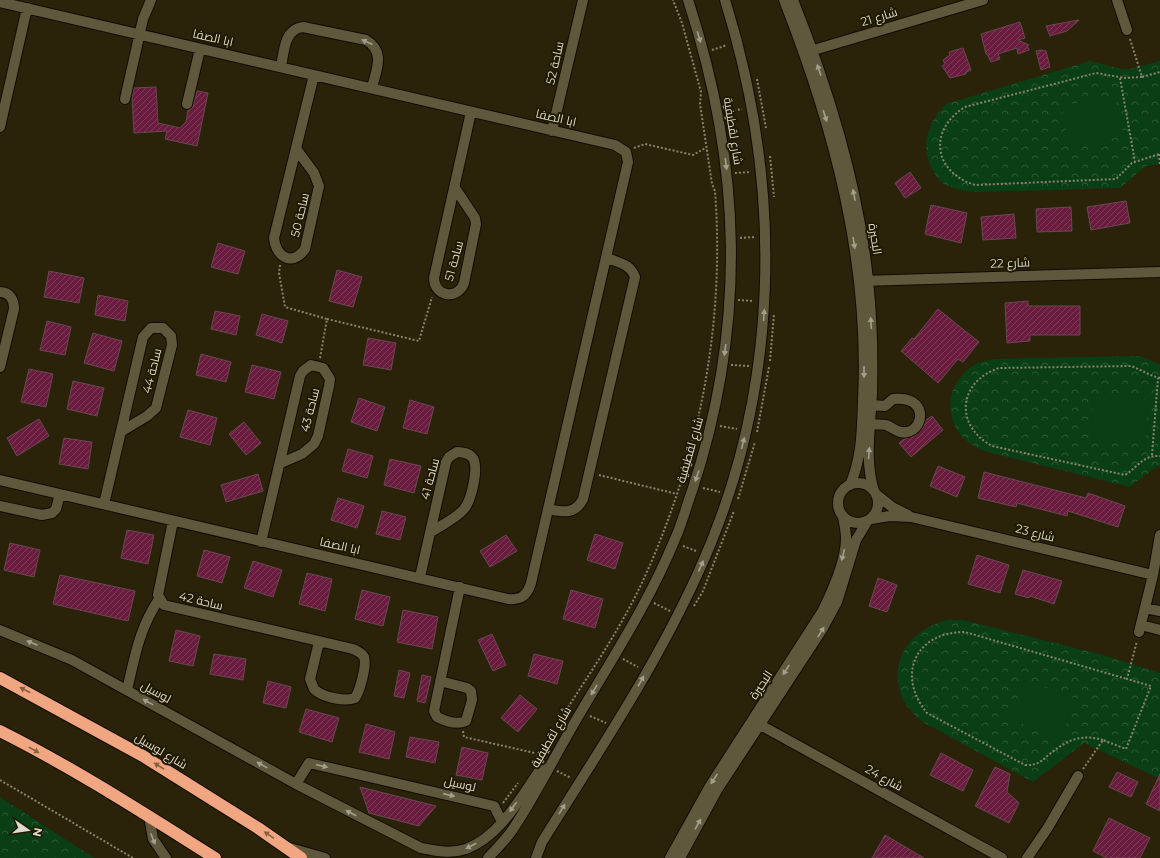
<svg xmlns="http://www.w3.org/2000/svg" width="1160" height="858" font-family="Montserrat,Cairo,sans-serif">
	<defs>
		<pattern id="park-crowns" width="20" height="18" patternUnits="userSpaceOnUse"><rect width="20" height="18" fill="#0a3e14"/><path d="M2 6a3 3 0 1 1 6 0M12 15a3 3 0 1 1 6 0" fill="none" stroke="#2d5935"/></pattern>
		<pattern id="building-hatch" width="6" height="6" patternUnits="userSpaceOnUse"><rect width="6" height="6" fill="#6a1c3e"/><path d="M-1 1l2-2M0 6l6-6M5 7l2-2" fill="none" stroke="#7f3c59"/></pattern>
	</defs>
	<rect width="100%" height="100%" fill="#2a2309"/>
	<path fill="url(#park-crowns)" d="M1090,61L1125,70L1160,61V164L1146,166L1120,188L976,192C966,191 956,190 946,185C939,181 935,175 932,169C919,145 929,121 946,104Z
		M1140,356L1160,365V467L1157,466L1130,487L991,453C982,450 973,447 966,440C940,417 948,378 978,363C983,361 989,360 994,359Z
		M948,620H963L1103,655L1160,673V779L1084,743L1033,782L921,721C914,714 906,707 902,697C887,660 912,628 948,620Z
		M0,797L94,858H0Z"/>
	<path fill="#0a3e14" d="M1115,95L1124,136L1070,147L1061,106Z
		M1093,396L1148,399L1146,440L1091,437Z
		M1025,680L1076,699L1061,738L1010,719Z"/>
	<path fill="url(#building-hatch)" stroke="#664952" d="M1079,20L1067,31L1050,36L1046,26Z
		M1020,22L1025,38L1018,40L1029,45H1027L1029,50L1018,54L1017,48L998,54L1000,59L991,62L987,54H986L981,34Z
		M963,48L971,70L966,72V74L950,78L942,66L945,64L943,60L950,55L949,52Z
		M1042,50L1046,51L1050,67L1041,70L1036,51Z
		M156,87L158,123L180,128L186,122L188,110L193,106L197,91L208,93L197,146L165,139L167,131L134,133L132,96L134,88Z
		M910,172L921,188L905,198L895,183Z
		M1126,201L1130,223L1091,230L1087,207Z
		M931,205L967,213L961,243L925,234Z
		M1071,207L1072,231L1037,232L1036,209Z
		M1014,214L1016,238L983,240L981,217Z
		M218,243L245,251L238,274L211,267Z
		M337,270L362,277L353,307L329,301Z
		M49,271L84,278L79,303L44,297Z
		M98,295L128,301L125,321L95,315Z
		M1028,301V306H1080V335H1030V341L1007,343L1005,303Z
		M938,309L979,342L963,362L958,359L938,383L901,351L912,338L914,339Z
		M215,311L240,316L236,335L211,329Z
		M262,314L288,321L282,343L256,335Z
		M47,321L71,327L65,355L40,350Z
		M93,333L122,341L114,371L84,363Z
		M368,338L396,343L391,370L363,365Z
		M201,354L231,362L226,382L196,375Z
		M252,365L281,372L274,399L245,392Z
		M29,369L53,374L46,407L21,402Z
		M73,381L104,388L97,416L67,409Z
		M359,398L385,407L377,431L351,422Z
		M410,400L434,407L427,434L403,428Z
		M188,410L217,418L210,445L180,437Z
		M932,416L943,430L911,457L899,443L904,439L917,434L923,428L926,420Z
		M39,419L49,436L17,456L7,438Z
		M244,422L261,443L246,455L229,434Z
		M64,438L92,442L88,469L59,464Z
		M348,449L373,456L367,478L342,471Z
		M390,459L421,466L414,493L384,485Z
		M938,466L965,477L957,497L930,486Z
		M984,472L1086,498L1088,493L1125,506L1118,527L1068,511L1067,516L1017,503L1016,507L978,498Z
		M258,474L263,491L226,502L221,485Z
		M338,498L364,506L357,528L331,520Z
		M382,511L406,517L400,540L376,534Z
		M127,530L154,535L148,564L121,558Z
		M595,534L623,543L615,569L587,560Z
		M506,535L517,551L490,567L480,551Z
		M10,543L40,550L34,577L4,570Z
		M204,550L230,557L222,583L197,576Z
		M977,555L1009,565L1000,593L968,584Z
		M253,561L282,570L273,597L244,588Z
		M1023,570L1062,581L1054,604L1030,596L1029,598L1015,594Z
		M307,573L332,579L325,611L299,604Z
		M60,575L135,591L128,621L53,604Z
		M878,578L897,585L887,612L869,606Z
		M362,590L390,597L383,626L355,619Z
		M571,590L603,599L595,628L563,619Z
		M403,610L438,617L432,649L397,642Z
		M176,630L200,636L193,666L169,661Z
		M492,634L506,665L493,671L478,640Z
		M214,654L246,659L243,680L210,674Z
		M534,654L563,661L557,684L528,676Z
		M399,670L410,673L404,698L394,696Z
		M422,675L431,677L425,703L417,701Z
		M268,681L291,687L286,708L263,703Z
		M520,695L537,709L518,732L501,718Z
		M306,709L339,718L332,742L299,732Z
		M366,724L395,732L389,759L359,752Z
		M410,737L439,742L435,763L406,757Z
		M462,747L488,753L482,780L456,775Z
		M941,753L973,770L963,791L930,775Z
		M995,767L1010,774L1007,792L1019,803L1009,823L975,806Z
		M1117,772L1138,782L1131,797L1109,787Z
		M1160,774V811L1146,804Z
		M360,787L436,806L419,826L369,813Z
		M1109,818L1150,838L1140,858H1107L1093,851Z
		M885,835L924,858H872Z"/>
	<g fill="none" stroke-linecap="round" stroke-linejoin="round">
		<g stroke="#130c00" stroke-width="12">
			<path id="minor" d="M784,0C834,128 870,261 863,400C862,429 862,458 850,485
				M793,0C829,90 858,184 868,280C872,317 873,355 872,392C871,425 864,459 874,491
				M1117,0L1127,30
				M0,2L615,145L626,152L628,162L531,583C527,596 521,600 508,599L0,480
				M807,52L983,0
				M281,67C284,52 284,29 303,27L366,40C386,52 376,70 372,88
				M125,99L143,19L151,0
				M187,104L200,49
				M0,127L27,8
				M552,131L583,0
				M297,150L314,173L319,186L305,249C292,267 276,257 274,238L314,75
				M455,188L475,218L476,224L464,283C457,301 434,296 434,278L471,112
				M862,281L1160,272
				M0,292C10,292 14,300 14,309L0,367
				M871,424C876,425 882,424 886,425C894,428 898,434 907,432C925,429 928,395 893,399L885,406L872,405
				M838 503a20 20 0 1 1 40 0a20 20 0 1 1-40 0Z
				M877,495L892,507L908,515
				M104,504L143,337L151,328H163L171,336L172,345L156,408L147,416L122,431
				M0,506L42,515L52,513L56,509L60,494
				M548,509C563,512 575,515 583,499L635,277C630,264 620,263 607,258
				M871,519L890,516L911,517L1153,575
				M173,521L158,595L164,605L353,649C357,651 361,652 364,657C367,664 360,691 355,698C344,702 322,697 314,689L310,679L319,642
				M261,542L300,376L303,371L311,365L323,368L330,379L329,386L318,436L314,444L302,454L281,463
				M420,577L446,462L449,457L457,452C462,452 468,453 472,457C480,466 471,501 464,509C456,519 441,525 431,532
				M1145,608L1160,611
				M1141,625L1160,630
				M0,630L72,660L296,784L421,848C436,851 451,854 466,849C501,836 522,795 542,767
				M1139,632L1153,575L1160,535
				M440,681L467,688L471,691L472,700L466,721C457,725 445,721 437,717L434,711L460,587
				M127,690C135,656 139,629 159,599
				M755,722L1002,858
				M296,784L309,763L494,806L502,822
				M149,816L153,839L166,858
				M290,848L325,858
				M488,858C497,848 508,838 515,826C539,789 559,748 582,710C615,654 650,600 675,539C682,524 686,507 692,491C747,325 742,165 688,0
				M536,858L542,842C597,754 655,668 698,573C781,392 784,189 725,0
				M670,858L710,786L822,612C832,592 846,561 846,538C846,531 844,523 843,516
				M680,858L717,790L823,628L837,602L856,540L867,522
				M1027,858L1047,829L1078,776"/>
		</g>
		<g stroke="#130c00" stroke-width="14">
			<path id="highway" d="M0,678L143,756L258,828L301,858
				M0,731C74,768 145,814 215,858"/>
		</g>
		<path stroke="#89836f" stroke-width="2" stroke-dasharray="2 2" stroke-linecap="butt" d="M1130,39L1142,77L1160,72
			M712,50L727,45
			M1142,77L1125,78L1096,73L965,107C928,130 933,172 975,185L1116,179L1132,163L1159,154
			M1120,78L1135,162
			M757,79L766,128
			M726,112L742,109
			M634,148L645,144L693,155L707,147
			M1159,154L1160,165
			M770,156L774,197
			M735,173L751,172
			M740,238L755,237
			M280,265L279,273L285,307L327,319L320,358
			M738,300L754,301
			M327,319L419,341L432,297
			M770,361L774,314
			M731,365L749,366
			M1160,378C1150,376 1142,370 1131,366L999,368C958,382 954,425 992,446L1125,475C1138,467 1143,455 1160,456
			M720,426L737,429
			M757,432L769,367
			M1152,455L1158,378
			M599,475L677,494
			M703,488L720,492
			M738,499L755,442
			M683,546L696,551
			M654,603L670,611
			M694,606L703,591L734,511
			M623,659L638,667
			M590,716L606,723
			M463,731L464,737L539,754
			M1103,740C1082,734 1069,739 1051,753C1042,760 1038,766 1025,765L927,713C896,675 915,632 965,632L1127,679
			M536,758C550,740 560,720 572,701C598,661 626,619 646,574C700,453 725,323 715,191L712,184L700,104L701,92L682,23L673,0
			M1083,769L1103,740L1126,749L1151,686L1127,679L1137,641
			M557,771L571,778
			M0,780L133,858
			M503,803L518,783"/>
		<use href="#minor" stroke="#5f583d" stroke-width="10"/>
		<use href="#highway" stroke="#f0a680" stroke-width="12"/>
	</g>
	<defs><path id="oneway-solid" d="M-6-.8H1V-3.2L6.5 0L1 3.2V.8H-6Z"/></defs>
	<g fill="#a5a08c">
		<use href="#oneway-solid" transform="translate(699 37) rotate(73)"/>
		<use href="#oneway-solid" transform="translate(367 42) rotate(-156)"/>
		<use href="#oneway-solid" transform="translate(819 70) rotate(-109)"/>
		<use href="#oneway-solid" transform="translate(825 116) rotate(72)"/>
		<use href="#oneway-solid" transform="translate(726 164) rotate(83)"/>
		<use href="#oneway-solid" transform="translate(854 195) rotate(-101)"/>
		<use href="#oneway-solid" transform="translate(854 243) rotate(81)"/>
		<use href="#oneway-solid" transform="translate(764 315) rotate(-86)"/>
		<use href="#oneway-solid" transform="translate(871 323) rotate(-94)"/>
		<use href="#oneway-solid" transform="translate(725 350) rotate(98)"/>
		<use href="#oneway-solid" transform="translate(864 372) rotate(90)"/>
		<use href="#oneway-solid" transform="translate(743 443) rotate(-76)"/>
		<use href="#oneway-solid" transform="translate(869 453) rotate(-86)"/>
		<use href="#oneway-solid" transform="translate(697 476) rotate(109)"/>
		<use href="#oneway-solid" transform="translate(843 555) rotate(104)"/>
		<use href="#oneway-solid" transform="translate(701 566) rotate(-66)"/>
		<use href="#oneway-solid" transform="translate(821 632) rotate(-58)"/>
		<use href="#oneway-solid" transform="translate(32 643) rotate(-157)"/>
		<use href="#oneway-solid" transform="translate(786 670) rotate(123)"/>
		<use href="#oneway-solid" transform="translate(641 681) rotate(-61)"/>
		<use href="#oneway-solid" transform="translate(594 690) rotate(121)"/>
		<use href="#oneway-solid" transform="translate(148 702) rotate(-151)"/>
		<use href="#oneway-solid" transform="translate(262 765) rotate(-151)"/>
		<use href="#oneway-solid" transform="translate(322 766) rotate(13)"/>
		<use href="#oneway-solid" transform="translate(714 779) rotate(123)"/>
		<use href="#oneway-solid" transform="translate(449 795) rotate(13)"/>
		<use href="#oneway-solid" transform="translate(513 807) rotate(126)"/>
		<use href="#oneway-solid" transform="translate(562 809) rotate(-58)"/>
		<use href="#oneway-solid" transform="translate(351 813) rotate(-152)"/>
		<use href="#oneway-solid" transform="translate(698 824) rotate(-61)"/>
		<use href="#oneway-solid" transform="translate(153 839) rotate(69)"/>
		<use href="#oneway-solid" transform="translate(471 846) rotate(152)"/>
	</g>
	<g fill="#886041">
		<use href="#oneway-solid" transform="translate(25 690) rotate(-153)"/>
		<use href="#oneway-solid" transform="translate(34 750) rotate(29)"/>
		<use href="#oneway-solid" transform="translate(159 766) rotate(-148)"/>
		<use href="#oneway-solid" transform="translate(269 835) rotate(-146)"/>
	</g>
	<g text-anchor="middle" stroke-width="4" stroke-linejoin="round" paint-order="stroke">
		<g font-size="12" fill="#dfdbcc" stroke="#201a02">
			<text transform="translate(879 17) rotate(-17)" y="4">شارع 21</text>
			<text transform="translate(213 38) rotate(13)" y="4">ابا الصفا</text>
			<text transform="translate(555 63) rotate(-77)" y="4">ساحة 52</text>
			<text transform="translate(556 118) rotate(13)" y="4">ابا الصفا</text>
			<text transform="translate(733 131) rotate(81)" y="4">شارع لقطيفية</text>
			<text transform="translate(300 215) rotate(-77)" y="4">ساحة 50</text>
			<text transform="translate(875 239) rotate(81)" y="4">البحيرة</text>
			<text transform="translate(454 261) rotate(-75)" y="4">ساحة 51</text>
			<text transform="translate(1010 263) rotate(-2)" y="4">شارع 22</text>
			<text transform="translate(152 371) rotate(-76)" y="4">ساحة 44</text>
			<text transform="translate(310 410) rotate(-76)" y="4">ساحة 43</text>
			<text transform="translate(690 450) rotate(-74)" y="4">شارع لقطيفية</text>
			<text transform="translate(430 479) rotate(-75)" y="4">ساحة 41</text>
			<text transform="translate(1035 533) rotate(14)" y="4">شارع 23</text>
			<text transform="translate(340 546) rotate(13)" y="4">ابا الصفا</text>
			<text transform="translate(201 601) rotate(13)" y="4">ساحة 42</text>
			<text transform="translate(761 685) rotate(-57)" y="4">البحيرة</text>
			<text transform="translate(156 692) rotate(29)" y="4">لوسيل</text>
			<text transform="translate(551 737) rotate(-60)" y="4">شارع لقطيفية</text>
			<text transform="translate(161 751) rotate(31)" y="4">شارع لوسيل</text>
			<text transform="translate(884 778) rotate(29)" y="4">شارع 24</text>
			<text transform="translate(460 784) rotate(13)" y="4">لوسيل</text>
		</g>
	</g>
	<g transform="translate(28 830) rotate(103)" stroke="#201a02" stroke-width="3" paint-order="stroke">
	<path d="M0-3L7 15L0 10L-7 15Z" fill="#dfdbcc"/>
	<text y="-6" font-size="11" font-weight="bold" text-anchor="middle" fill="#dfdbcc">N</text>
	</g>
</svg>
